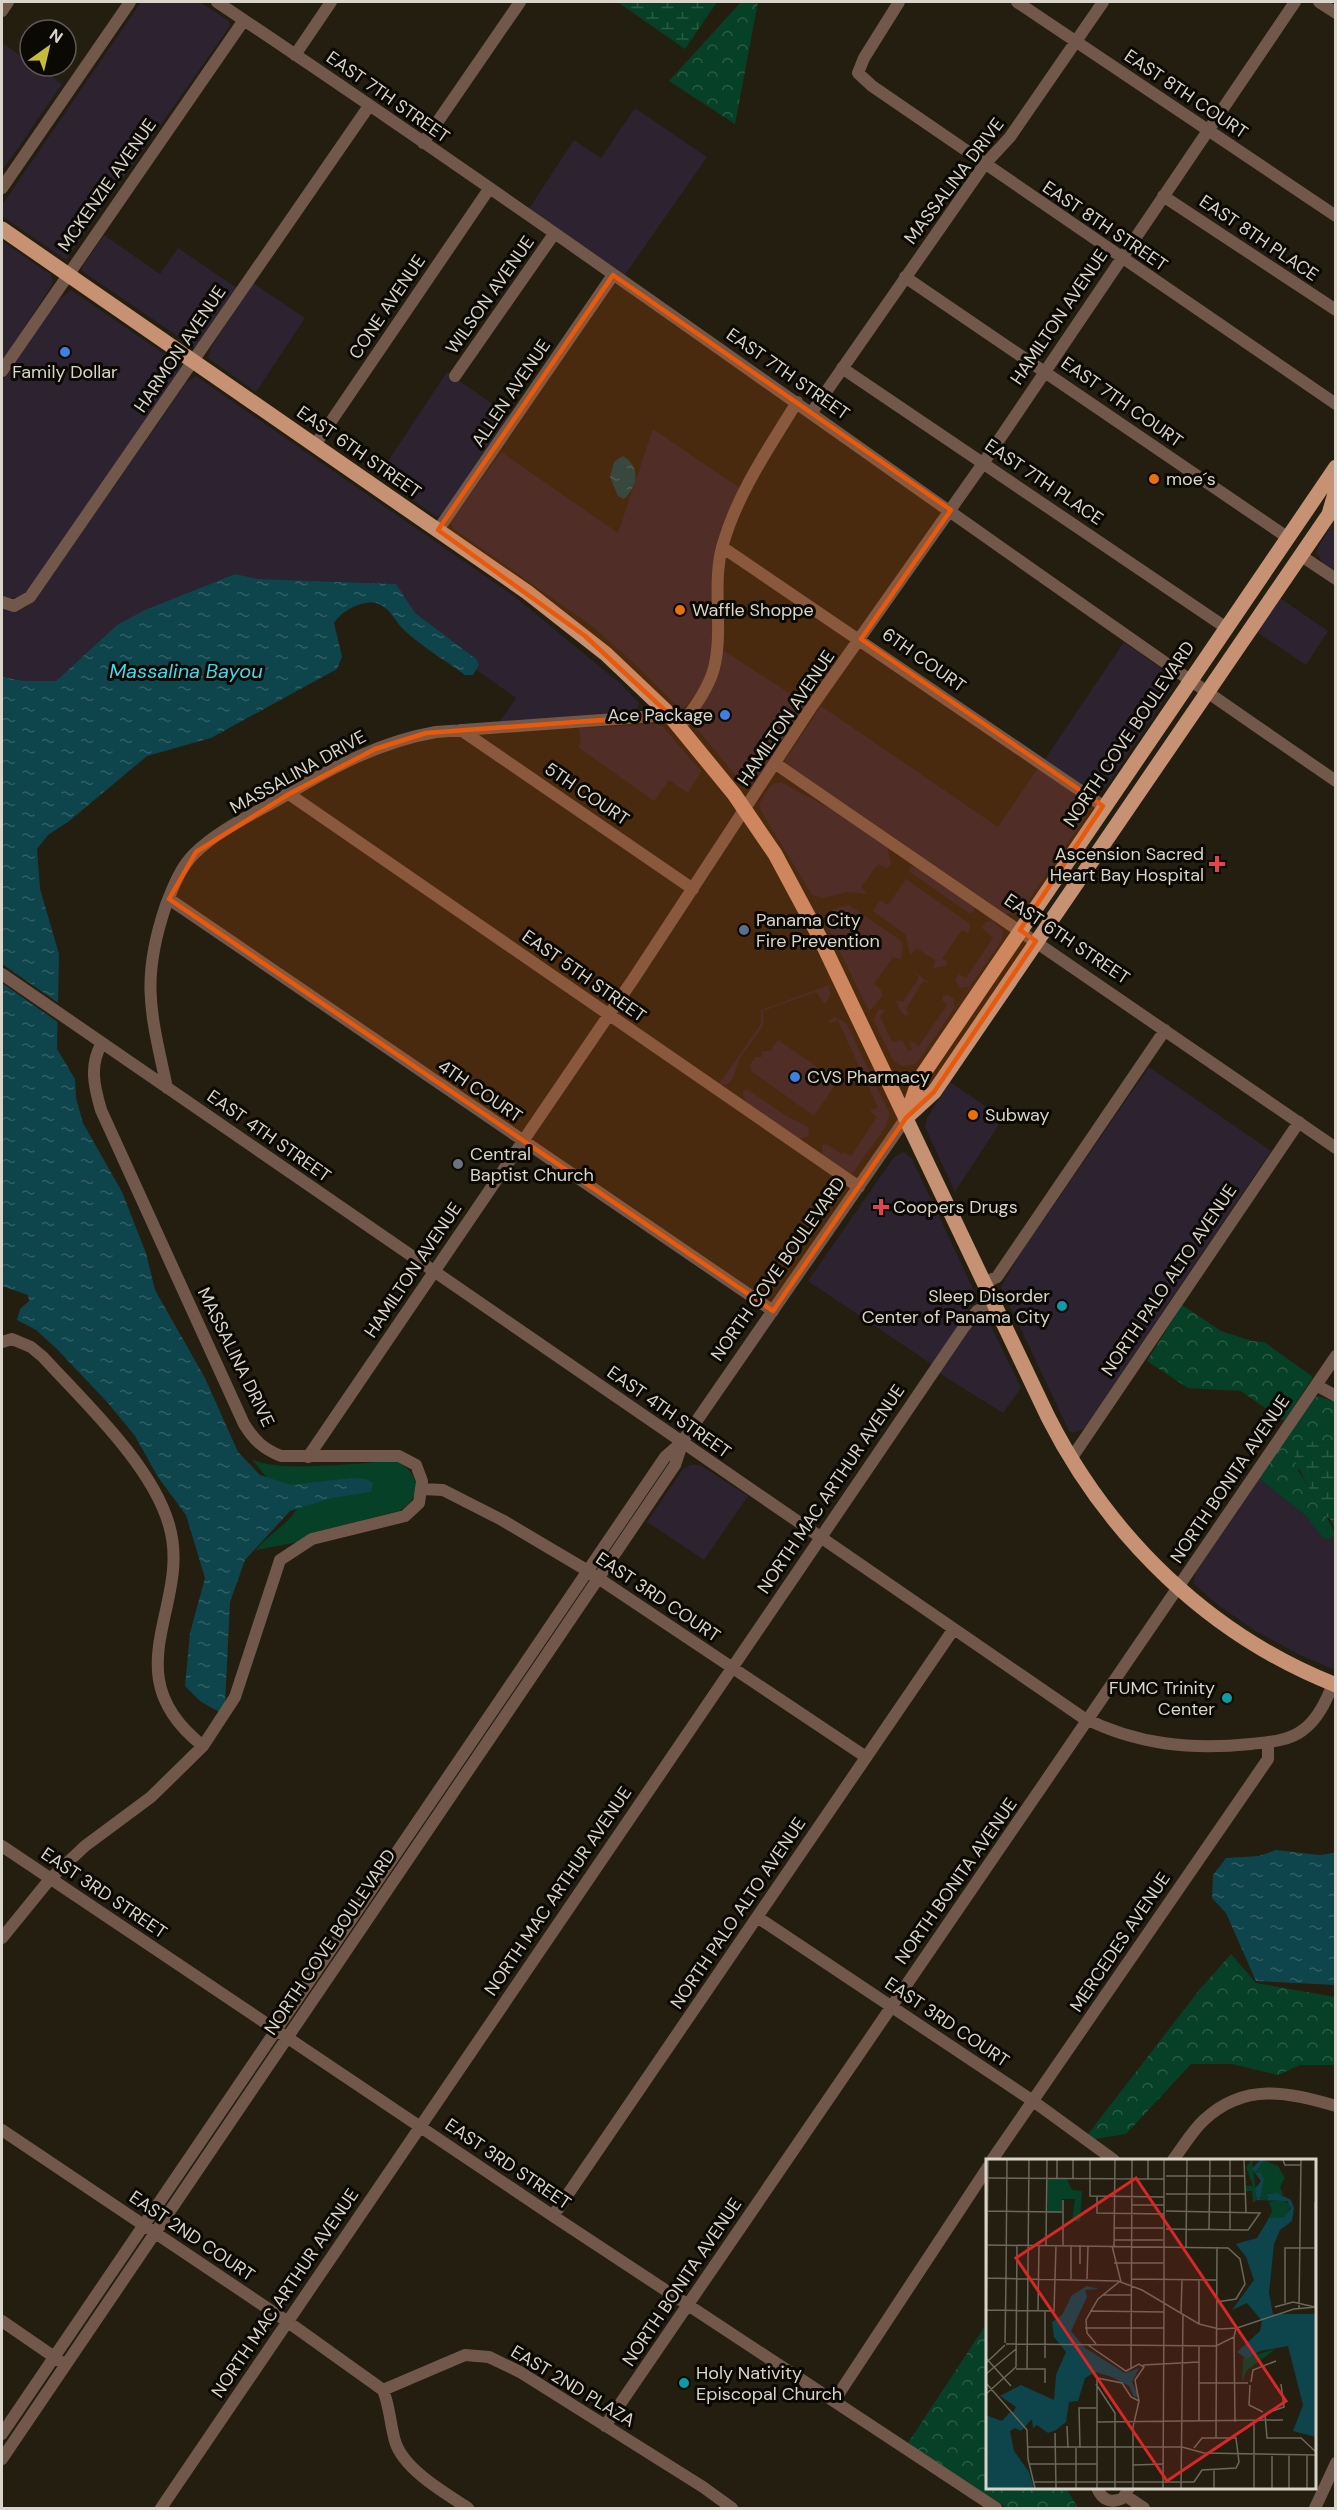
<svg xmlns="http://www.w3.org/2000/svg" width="1337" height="2510" font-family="'DM Sans',sans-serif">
	<defs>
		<pattern id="forest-crowns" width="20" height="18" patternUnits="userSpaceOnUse" patternTransform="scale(1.5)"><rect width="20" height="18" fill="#064026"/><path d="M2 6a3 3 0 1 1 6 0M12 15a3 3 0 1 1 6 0" fill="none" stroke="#2a5b44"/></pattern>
		<pattern id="wetland-marsh" width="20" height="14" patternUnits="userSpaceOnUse" patternTransform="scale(1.5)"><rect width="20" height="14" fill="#064026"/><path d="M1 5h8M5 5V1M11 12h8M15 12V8" fill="none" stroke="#2a5b44"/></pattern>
		<pattern id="water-ripples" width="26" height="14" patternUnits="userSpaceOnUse" patternTransform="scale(1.5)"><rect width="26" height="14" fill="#0e444c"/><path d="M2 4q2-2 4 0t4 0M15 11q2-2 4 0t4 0" fill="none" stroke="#305e64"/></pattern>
	</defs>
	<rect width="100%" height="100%" fill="#241e10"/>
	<path fill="#2c2230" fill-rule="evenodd" d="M141,2H200L229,21L230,26L66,260L2,216V205Z
		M2,43L30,62V66H36L62,84L2,171Z
		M635,108L707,157L624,276L528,210L574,140L601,158Z
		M104,235L160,274L178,248L237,288L195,348L82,271V267Z
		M2,241L51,275L53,283L2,362Z
		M253,283L305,318L256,392L208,358L211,347Z
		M71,290L179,364L181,370L28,590L22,596L8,599L2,596V381L56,302Z
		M447,372L512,418L442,514L437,517L378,476Z
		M196,376L514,596L621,684L639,703L637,710L499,723L516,698L398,614L396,584L259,579L235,574L146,610L117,625L56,681H24L2,677V606L16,610L25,608L34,601L186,383Z
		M653,429L741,489L729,516L710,662L701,687L684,708L675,704L635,664L592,626L454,529L450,523L501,452L618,533Z
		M1335,519V573L1323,564L1316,551Z
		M1280,598L1328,631L1306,665L1257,632Z
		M1124,642L1170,675L1173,687L1108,784L1102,790L1092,791L1045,759Z
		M721,649L809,706L752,787L743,785L695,726L699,710L715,682Z
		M821,706L998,827L1038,768L1083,800L1087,807L1085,818L1021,911L1006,914L784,762Z
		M657,724L663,727L701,771L688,793L669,780L654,801L578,747L581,742L579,728Z
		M781,782L842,815L974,906L1003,930L1002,940L916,1064L902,1066L893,1060L811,893L761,811L759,804L771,785ZM887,846L916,866L909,867L910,872L969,913L974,912L975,907L994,921L986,922L982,928L993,938L966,978L959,974L955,979L960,988L971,986L955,1009L953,998L948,995L943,996L942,1000L947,1005L919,1046L909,1040L912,1050L908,1051L902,1040L892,1042L880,1016L885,1010L878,1009L874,1020L869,1012L882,996L881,990L874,984L893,957L901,960L903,942L849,905L833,909L826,921L812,895L823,898L847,892L868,894L861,887L878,864L887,868L891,864Z
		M906,879L970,924L969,933L962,930L942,958L947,962L946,966L933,968L935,960L917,948L910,955L906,935L873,911L880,900L888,905Z
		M913,971L932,985L923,981L906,1009L909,1013L906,1016L902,1013L895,1000L903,1002L919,978Z
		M829,985L830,995L825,1004L816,992L763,1011V1026L740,1058L732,1080L726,1085L719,1084L761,1024V1010Z
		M835,1017L847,1024L890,1115L885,1128L852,1174L823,1156L822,1146L826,1144L842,1154L844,1152L851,1156L877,1117L870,1111L878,1107L838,1021L831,1023L828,1021Z
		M778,1040L833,1078L839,1073L846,1086L837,1082L814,1116L751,1071L750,1065L755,1057H762V1051H770Z
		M1149,1067L1271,1151L1084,1429L1073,1433L1069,1431L1001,1287L1020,1254Z
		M950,1082L1003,1118L955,1192L925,1127L927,1118Z
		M748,1090L785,1115L808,1127L809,1136L798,1139L747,1104L743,1095L744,1091Z
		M904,1152L912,1159L975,1293L974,1301L933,1365L808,1281L894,1157Z
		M984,1319L990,1324L1021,1388L1003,1413L939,1373L971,1327Z
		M691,1465H700L748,1496L704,1560L647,1522L683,1469Z
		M1259,1478L1306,1516L1323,1538L1335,1535V1670L1298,1654L1254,1630L1218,1605L1193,1583L1196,1572Z"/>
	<path fill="#064026" d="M251,1458C271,1474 366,1462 396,1461C419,1471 424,1498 399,1511L320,1531L298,1542L256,1550C269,1533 292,1523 299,1504L273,1485Z"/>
	<path fill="url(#forest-crowns)" d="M741,2H758L735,124L669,81Z
		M1182,1305L1221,1331L1252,1341L1264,1342L1313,1377L1284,1421L1241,1391L1188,1388L1147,1361Z
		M1318,1396L1335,1402V1444L1309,1441L1298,1470C1305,1481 1335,1528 1335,1535L1328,1539L1323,1538L1306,1516L1259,1478L1310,1401Z
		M1231,1954L1256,1983L1335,1997V2065H1300L1278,2075L1232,2064H1191L1126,2134L1095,2139L1088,2134L1200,1989Z
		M987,2323L988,2488H1066L1078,2508H1007L908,2443Z"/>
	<path fill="url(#wetland-marsh)" d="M621,2H717L685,49L619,3Z
		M1309,1441L1335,1444V1530L1331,1520L1322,1513L1294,1459L1297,1447Z"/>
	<path fill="url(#water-ripples)" d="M623,456C641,467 638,486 624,499L618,496L610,477L614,462Z
		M235,574L259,579L396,584L415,613L476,659L479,665L473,675H465C445,660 422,647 404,630C395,622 392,610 379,604C365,598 341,611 334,623L342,657L337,669L211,738L147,756L68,822L48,835L37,849L40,889L59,954L57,1049L75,1079L76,1098L83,1123L122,1192L146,1253L155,1290L205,1378L238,1452L260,1475L291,1485L352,1478L366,1479L373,1483L371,1492L332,1498L290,1511L245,1560L230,1602L225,1704L221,1713L200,1701L185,1686L190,1633L205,1578L186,1515L158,1477L135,1436L108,1403L56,1348L36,1330L17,1320L20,1309L29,1301L28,1295L2,1286V677L24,681H56L117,625L145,610Z
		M1276,1850L1319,1855L1335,1853V1985L1256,1981L1226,1913L1212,1898L1213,1875L1226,1858L1259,1856Z"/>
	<path fill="#241e10" d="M2,964L60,1004L59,1023L2,983Z"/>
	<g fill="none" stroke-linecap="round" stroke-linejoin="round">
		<path stroke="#72584a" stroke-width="12" d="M217,2C594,254 961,524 1336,781
			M899,2L864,58L858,73L872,86L1336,404
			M1017,2L1336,216
			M1319,2L1336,13
			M2,11L8,2
			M295,55L331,2
			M423,143L520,2
			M2,188L130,2
			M1163,196L1336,310
			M905,277L1287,537
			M842,368L1225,627
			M2,371L244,20
			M455,376L554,234
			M812,412L984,165L1010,137L1103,2
			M315,445L489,189
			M438,530L613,275
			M722,547L1103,806
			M1300,555L1336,579
			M2,602L14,606L30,597L369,106
			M680,727C693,709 708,690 714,668C724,628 711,584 723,544C738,492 769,448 797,402
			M461,730L693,889
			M776,764L1336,1148
			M289,794L859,1187
			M169,899L773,1311
			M2,974L1082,1717C1137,1745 1191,1750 1251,1744C1269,1742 1289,1741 1303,1730C1318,1719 1326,1701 1333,1684
			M167,1088C151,1013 140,981 166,905C173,887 180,868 194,854C219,829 256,813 286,795C333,767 382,741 436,732L669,715
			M984,1283L997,1277L1165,1030
			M2,1342L12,1339L31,1347L43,1357C85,1403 152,1465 169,1525C193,1605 110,1673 203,1746
			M1316,1385L1336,1396
			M308,1457L634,978L812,706L984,462L1295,2
			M1071,1459L1299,1122
			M421,1489L443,1490L502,1520L583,1568L866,1757
			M2,1846L553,2216L996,2508
			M757,1917L1033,2101L1114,2160
			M2,1938L50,1879L85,1846L151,1797L203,1746L235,1697L280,1560L312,1539L405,1516L419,1503L422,1481L416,1465L399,1456H281C263,1449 254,1440 244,1424L101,1110C94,1086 89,1065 102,1043
			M2,2130L288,2322L383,2390C390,2407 390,2424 395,2441C403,2469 445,2493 468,2508
			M992,2160L1268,1759V1742
			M1173,2160C1183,2147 1192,2131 1204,2120C1245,2082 1287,2092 1336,2106
			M553,2216L953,1630
			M2,2321L60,2361
			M383,2390L465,2355L489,2357L520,2372L703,2487L732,2508
			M834,2401L988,2167
			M605,2426L1336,1356
			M2,2434L665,1457L682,1442L906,1118
			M2,2459L675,1465L682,1444
			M1097,2488C1102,2500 1111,2504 1123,2498L1129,2488
			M1126,2496L1144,2508
			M161,2508L964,1327L977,1311L994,1303
			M1315,2508L1336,2463"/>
		<path stroke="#c79173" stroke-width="15" d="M2,229L527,592L606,654L666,711L734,794L775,854L819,936L1048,1417C1109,1537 1209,1635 1336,1685
			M1329,514L1336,490
			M908,1116L934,1092L1336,504
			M906,1118L919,1080L1336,467"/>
	</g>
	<path fill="#e8590c" fill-opacity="0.2" stroke="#e8590c" stroke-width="4.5" stroke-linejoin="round" d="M613,275L951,510L861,639L1103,806L1020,930L1036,941L934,1092L906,1118L773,1311L169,899L196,852L289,794L375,749L426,733L670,715L585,636L438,530Z"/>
	<g fill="#3f7fe0" stroke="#0b0904" stroke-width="2">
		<circle cx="65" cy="352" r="6"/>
		<circle cx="725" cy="715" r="6"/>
		<circle cx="795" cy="1077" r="6"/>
	</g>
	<g fill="#e8710a" stroke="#0b0904" stroke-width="2">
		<circle cx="1154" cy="479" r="6"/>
		<circle cx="680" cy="610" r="6"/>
		<circle cx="973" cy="1115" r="6"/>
	</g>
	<g fill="#e0444e" stroke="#0b0904" stroke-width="2">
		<path d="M1214 855h6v6h6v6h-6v6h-6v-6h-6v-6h6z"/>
		<path d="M878 1198h6v6h6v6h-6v6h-6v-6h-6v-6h6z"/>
	</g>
	<circle fill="#5c6f8a" stroke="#0b0904" stroke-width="2" cx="744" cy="930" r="6"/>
	<circle fill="#6b7280" stroke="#0b0904" stroke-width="2" cx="458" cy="1164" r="6"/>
	<g fill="#0f9aa8" stroke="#0b0904" stroke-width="2">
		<circle cx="1062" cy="1306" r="6"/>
		<circle cx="1227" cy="1698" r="6"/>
		<circle cx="684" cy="2383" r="6"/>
	</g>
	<g text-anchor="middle" stroke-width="6" stroke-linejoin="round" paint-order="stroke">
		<g font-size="18" fill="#d9d5cb" stroke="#0b0904">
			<text transform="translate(1186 94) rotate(34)" y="6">EAST 8TH COURT</text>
			<text transform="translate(388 97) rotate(35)" y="6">EAST 7TH STREET</text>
			<text transform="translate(954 181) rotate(-53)" y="6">MASSALINA DRIVE</text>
			<text transform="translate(107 185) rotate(-55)" y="6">MCKENZIE AVENUE</text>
			<text transform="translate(1105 226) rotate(34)" y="6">EAST 8TH STREET</text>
			<text transform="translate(1259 238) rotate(34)" y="6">EAST 8TH PLACE</text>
			<text transform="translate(490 295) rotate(-55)" y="6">WILSON AVENUE</text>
			<text transform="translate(387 307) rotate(-56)" y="6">CONE AVENUE</text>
			<text transform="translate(1059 317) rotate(-56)" y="6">HAMILTON AVENUE</text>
			<text transform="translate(180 349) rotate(-56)" y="6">HARMON AVENUE</text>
			<text transform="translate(788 374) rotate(35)" y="6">EAST 7TH STREET</text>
			<text transform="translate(511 393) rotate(-56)" y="6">ALLEN AVENUE</text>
			<text transform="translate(1122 402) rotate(35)" y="6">EAST 7TH COURT</text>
			<text transform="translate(359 452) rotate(35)" y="6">EAST 6TH STREET</text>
			<text transform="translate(1044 482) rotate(34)" y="6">EAST 7TH PLACE</text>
			<text transform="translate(924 660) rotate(35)" y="6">6TH COURT</text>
			<text transform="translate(786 718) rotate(-56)" y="6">HAMILTON AVENUE</text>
			<text transform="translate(1129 734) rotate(-56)" y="6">NORTH COVE BOULEVARD</text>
			<text transform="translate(298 772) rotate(-29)" y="6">MASSALINA DRIVE</text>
			<text transform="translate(587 794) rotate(34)" y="6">5TH COURT</text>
			<text transform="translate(1067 939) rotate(34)" y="6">EAST 6TH STREET</text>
			<text transform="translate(584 976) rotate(35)" y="6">EAST 5TH STREET</text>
			<text transform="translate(480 1091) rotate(34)" y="6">4TH COURT</text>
			<text transform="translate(269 1136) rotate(35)" y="6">EAST 4TH STREET</text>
			<text transform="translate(778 1269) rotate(-55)" y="6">NORTH COVE BOULEVARD</text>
			<text transform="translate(413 1270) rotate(-56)" y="6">HAMILTON AVENUE</text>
			<text transform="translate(1169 1280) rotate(-56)" y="6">NORTH PALO ALTO AVENUE</text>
			<text transform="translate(236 1357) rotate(64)" y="6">MASSALINA DRIVE</text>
			<text transform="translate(669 1412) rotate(35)" y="6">EAST 4TH STREET</text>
			<text transform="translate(1230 1479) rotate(-56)" y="6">NORTH BONITA AVENUE</text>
			<text transform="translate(831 1489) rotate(-56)" y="6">NORTH MAC ARTHUR AVENUE</text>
			<text transform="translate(658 1597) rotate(34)" y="6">EAST 3RD COURT</text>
			<text transform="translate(956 1881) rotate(-55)" y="6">NORTH BONITA AVENUE</text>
			<text transform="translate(558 1891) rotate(-56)" y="6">NORTH MAC ARTHUR AVENUE</text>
			<text transform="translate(104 1893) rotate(34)" y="6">EAST 3RD STREET</text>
			<text transform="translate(738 1913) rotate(-56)" y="6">NORTH PALO ALTO AVENUE</text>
			<text transform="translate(330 1942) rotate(-56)" y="6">NORTH COVE BOULEVARD</text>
			<text transform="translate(1120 1942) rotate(-56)" y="6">MERCEDES AVENUE</text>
			<text transform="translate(947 2022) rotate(34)" y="6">EAST 3RD COURT</text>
			<text transform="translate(508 2164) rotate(34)" y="6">EAST 3RD STREET</text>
			<text transform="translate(192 2236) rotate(34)" y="6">EAST 2ND COURT</text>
			<text transform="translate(682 2282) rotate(-56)" y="6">NORTH BONITA AVENUE</text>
			<text transform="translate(285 2293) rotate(-56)" y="6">NORTH MAC ARTHUR AVENUE</text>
			<text transform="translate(573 2386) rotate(31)" y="6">EAST 2ND PLAZA</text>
		</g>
		<g font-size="18" fill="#d9d5cb" stroke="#0b0904" text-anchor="start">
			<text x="65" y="378" text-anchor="middle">Family Dollar</text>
			<text x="1166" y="485">moe´s</text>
			<text x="692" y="616">Waffle Shoppe</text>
			<text x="713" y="721" text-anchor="end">Ace Package</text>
			<text x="1204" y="860" text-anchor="end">Ascension Sacred<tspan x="1204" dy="21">Heart Bay Hospital</tspan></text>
			<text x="756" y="926">Panama City<tspan x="756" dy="21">Fire Prevention</tspan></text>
			<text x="807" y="1083">CVS Pharmacy</text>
			<text x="985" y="1121">Subway</text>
			<text x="470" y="1160">Central<tspan x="470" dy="21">Baptist Church</tspan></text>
			<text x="893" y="1213">Coopers Drugs</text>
			<text x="1050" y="1302" text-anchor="end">Sleep Disorder<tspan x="1050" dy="21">Center of Panama City</tspan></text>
			<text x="1215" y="1694" text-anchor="end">FUMC Trinity<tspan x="1215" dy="21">Center</tspan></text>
			<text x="696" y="2379">Holy Nativity<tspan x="696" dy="21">Episcopal Church</tspan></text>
		</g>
		<g font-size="20" font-style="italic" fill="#47d6ea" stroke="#0b0904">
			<text x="186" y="678">Massalina Bayou</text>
		</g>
	</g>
	<g transform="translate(986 2159)">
		<rect width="330" height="330" fill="#241e10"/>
		<path d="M266,1L271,41L267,44L266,32H259V27H267L260,8ZM290,190L261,211L256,224L257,199Z" fill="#064026"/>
		<path d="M278,1L292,7L299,19L294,28L297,36L282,34L284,39L278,41L272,37L278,20L269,14ZM61,20H81L86,31L96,32L94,62H86L89,40H76V52H62ZM297,41L305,46L300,57L282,61L286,52L283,43Z" fill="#064026"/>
		<path d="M274,1H278L269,14L274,13L278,20L274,40L280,41L283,39L280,35L291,34L305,41L308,49L306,62L294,71L288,85L283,134L287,155H330V278L307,272L317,246L302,187L274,192L261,200L251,193L274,172L276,162L261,144L246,151L268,121L260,98L250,85L271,79L283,59L298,58L305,49L301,42L271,41L269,30L275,22L266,10ZM101,127L113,130L99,131L101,138L85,172L99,189L139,214L153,209L146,223L153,237L148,238L143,227L126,218L109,213L99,219L92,242L83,243L80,263L70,271L62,274L51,266L47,269L46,260L35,272L29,269L24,272L28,292L43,313L48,329H0V256L16,262L24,253L26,255L30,248L14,237L35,226L68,241L70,216L80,193L68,178L66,163L76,156L86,136Z" fill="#0e444c"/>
		<path fill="none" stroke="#6c675b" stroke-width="1.5" d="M87,1V20M104,1V37L178,38M258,1L260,53M297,1L299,6H315M180,17H259M1,19L178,20M71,20V1M162,20V1M180,35H260M111,38V54L178,55M146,46H178M2,52L76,53M128,69H177M180,70L262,71L274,54L180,52M223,71L224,1M244,71V1M128,81H177M0,86L242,89L254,100L259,125L250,140L231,143M60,86L61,1M77,86V41M126,87L135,123M128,87L129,1M200,88L201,1M128,104H177M94,105V86M0,119L132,122L156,131L213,165L233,170L251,169L308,150L330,148M20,119L21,1M85,120V86M101,120L102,87M145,120L231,121M116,136H146M178,144V1M299,144V89H330M289,148L307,143L329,148V43M313,149L315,1M0,151L68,152L70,86M52,152L53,86M104,152L178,153M195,154L196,121M213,165V121M99,169H178M248,178L249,263M19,184L20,120M0,185L2,1M20,185L230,187L248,178L250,169M110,185L101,174L100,161L112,140L133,123M102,186L140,212L153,205L158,208L149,221L153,242L147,268V329M0,199L25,227M59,199V152M0,204L19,186M157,206L213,203M30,210H59V224M41,210L43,1M145,210L146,1M0,215L30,190M265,223L267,211L290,202M0,224L41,271L42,300L49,329M213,224H262M110,225L129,254V329M264,226L263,246L277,253M0,235L30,208L31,86M281,254L298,248L295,225M279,255L281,279H315L330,293M268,262V329M111,263L297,261M213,263V187M81,267L82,289M69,274L70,329M230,279L231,88M42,288H196L218,294L330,296M90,289V329M94,289L93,249H110M303,296V329M286,297V329M43,305H111M147,306L178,305M48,323H208M208,323L216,311L250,309L253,303L250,279H216L208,289M111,329V219L136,224L145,238L153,242M177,329L178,144M195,329L197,155M228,329V310M321,329V296"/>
		<path fill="#d62828" fill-opacity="0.15" stroke="#d62828" stroke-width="3" d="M150,19L300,242L181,322L30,99Z"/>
		<rect width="330" height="330" fill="none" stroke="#d9d5cb" stroke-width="3"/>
	</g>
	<rect width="1337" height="2510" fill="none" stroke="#d9d5cb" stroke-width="6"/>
	<g transform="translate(48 48) rotate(34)"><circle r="28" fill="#0b0904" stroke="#5d5b54" stroke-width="1.5"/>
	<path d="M0-4.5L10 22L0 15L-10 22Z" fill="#c7bb3b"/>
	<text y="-9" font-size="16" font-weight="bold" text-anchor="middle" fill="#d9d5cb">N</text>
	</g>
</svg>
